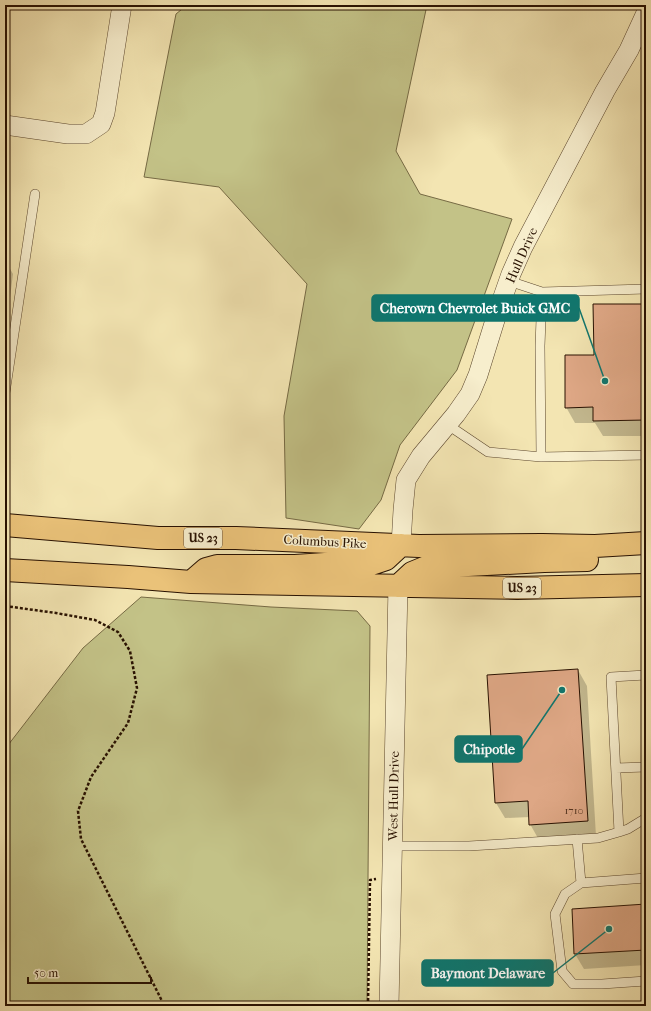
<svg xmlns="http://www.w3.org/2000/svg" width="651" height="1011" font-family="'IM FELL French Canon',serif">
	<rect width="100%" height="100%" fill="#f3e5b2"/>
	<filter id="stains"><feTurbulence type="fractalNoise" baseFrequency=".005" numOctaves="4"/><feColorMatrix values="0 0 0 0 .2 0 0 0 0 .09 0 0 0 0 .02 0 0 0 .5 -.17"/></filter>
	<radialGradient id="worn" r=".72"><stop offset=".6" stop-color="#630" stop-opacity="0"/><stop offset="1" stop-color="#630" stop-opacity=".3"/></radialGradient>
	<path fill="#c3c287" stroke="#766a44" d="M187,5H427L396,151L420,194L512,219L457,370L400,445L381,500L359,529L286,518L284,416L307,284L219,187L144,177L176,14Z
		M141,597L271,607L357,611L370,626L367,1006H5V749L83,648Z"/>
	<path fill="#0003" d="M5,260L13,274L5,337Z
		M646,305V436H603L595,423H575L566,407L595,356Z
		M578,670L587,686L596,836L539,840L530,824V817L505,818L496,803L488,676Z
		M646,905V965L584,969L575,954Z"/>
	<path fill="#dea785" stroke="#281101" d="M593,304H646V420L593,421V407L565,408V355H594Z
		M578,669L588,821L529,825L528,801L495,803L487,675Z
		M646,904V950L574,954L572,909Z"/>
	<g fill="none" stroke-linecap="round" stroke-linejoin="round">
		<g stroke="#5b462d" stroke-width="10">
			<path id="service" d="M509,281L542,292L646,289
				M5,393L35,194
				M448,425L488,452L541,457L646,455
				M541,457L540,346L542,292
				M616,768L646,767
				M619,832L611,677L646,675
				M577,839L581,883L565,894L555,914L562,971L573,984H602L646,981
				M392,846H469L598,838L619,832L628,829L646,818
				M581,883L646,878"/>
		</g>
		<g stroke="#5b462d" stroke-width="20">
			<path id="minor" d="M5,125L68,134H86L101,124L105,113L122,5
				M401,545L403,510L406,480L421,456L456,414L470,394L478,375L496,317L511,274L523,247L605,91L629,50L646,13
				M389,1006L398,586"/>
		</g>
		<g stroke="#281101" stroke-width="24">
			<path id="trunk" d="M5,525L158,538H236L419,546L542,545L595,546L646,543
				M5,570L128,577L191,582L517,588L646,585
				M191,582L206,569L217,566H295L325,564H371L386,559L401,545
				M398,586L412,573L429,566L468,565L544,561L587,560"/>
		</g>
		<path stroke="#281101" stroke-width="2.5" stroke-dasharray="3 2" stroke-linecap="butt" d="M5,606L56,613L95,620L118,632L130,651L137,688L128,723L91,777L78,811L81,839L163,1003L167,1006
			M368,1006L370,880L376,879"/>
		<use href="#service" stroke="#f7eecd" stroke-width="9"/>
		<use href="#minor" stroke="#f7eecd" stroke-width="19"/>
		<use href="#trunk" stroke="#eac279" stroke-width="22"/>
	</g>
	<g text-anchor="middle" stroke-width="3" stroke-linejoin="round" paint-order="stroke">
		<g font-size="11" fill="#563622">
			<text x="574" y="814">1710</text>
		</g>
		<g fill="#f7eecd" stroke="#66533e" stroke-width="1">
			<rect x="184" y="528" width="38" height="20" rx="3"/>
			<rect x="503" y="578" width="38" height="20" rx="3"/>
		</g>
		<g font-size="12" font-weight="bold" fill="#281101">
			<text x="203" y="542">US 23</text>
			<text x="522" y="592">US 23</text>
		</g>
		<g font-size="13" fill="#281101" stroke="#f7eecd">
			<text transform="translate(521 255) rotate(-66)" y="5">Hull Drive</text>
			<text transform="translate(325 541) rotate(3)" y="5">Columbus Pike</text>
			<text transform="translate(393 796) rotate(-89)" y="5">West Hull Drive</text>
		</g>
	</g>
	<path fill="none" stroke="#0f766e" stroke-width="1.5" d="M605 381L579 308M562 690L522 749M609 929L553 973"/>
	<g fill="#0f766e" stroke="#f7eecd" stroke-width="1.5">
		<circle cx="605" cy="381" r="4"/>
		<circle cx="562" cy="690" r="4"/>
		<circle cx="609" cy="929" r="4"/>
	</g>
	<g fill="#0f766e" stroke="#0f766e" stroke-width="1.5">
		<rect x="372" y="295" width="207" height="26" rx="4"/>
		<rect x="455" y="736" width="67" height="26" rx="4"/>
		<rect x="422" y="960" width="131" height="26" rx="4"/>
	</g>
	<g font-size="14" text-anchor="middle" font-weight="bold" fill="#fff">
		<text x="475" y="313">Cherown Chevrolet Buick GMC</text>
		<text x="489" y="754">Chipotle</text>
		<text x="488" y="978">Baymont Delaware</text>
	</g>
	<rect width="651" height="1011" fill="none" stroke="#f3e5b2" stroke-width="20"/>
	<rect x="6" y="6" width="639" height="999" fill="none" stroke="#281101" stroke-width="2"/>
	<rect x="10" y="10" width="631" height="991" fill="none" stroke="#281101"/>
	<path d="M28 977v6h123v-6" fill="none" stroke="#281101" stroke-width="2"/>
	<text x="34" y="977" font-size="12" fill="#281101" stroke="#f7eecd" stroke-width="3" paint-order="stroke">50 m</text>
	<rect width="100%" height="100%" filter="url(#stains)"/>
	<rect width="100%" height="100%" fill="url(#worn)"/>
</svg>
